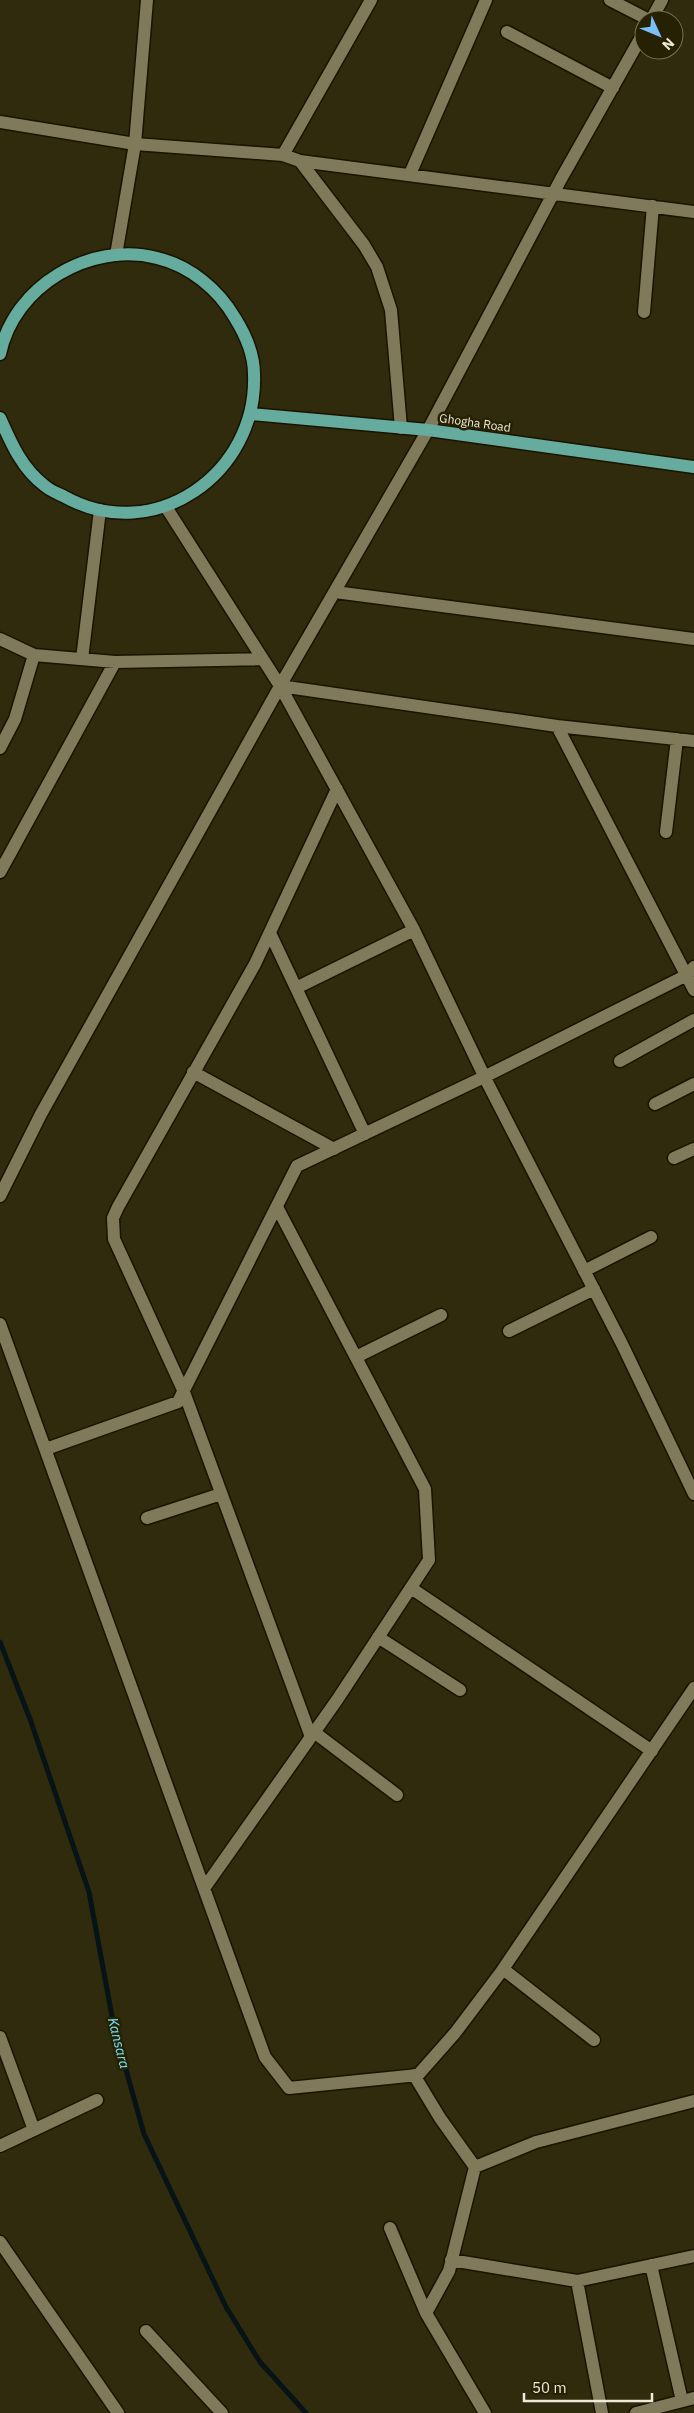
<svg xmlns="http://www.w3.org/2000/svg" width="694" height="2413" font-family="'IBM Plex Sans',sans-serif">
	<rect width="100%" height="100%" fill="#312b0d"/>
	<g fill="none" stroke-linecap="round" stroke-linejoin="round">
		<path stroke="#061317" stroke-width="5" d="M0,1642L30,1719L89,1892L114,2027L144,2134L226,2307L260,2362L306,2413"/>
		<g stroke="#191300" stroke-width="15">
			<path id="minor" d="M610,0L649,20
				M651,20L662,0
				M507,32L613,88
				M0,122L135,144L283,155L300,161L694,212
				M283,155L371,0
				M300,161L364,245L377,267L391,310L401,428
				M410,174L486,0
				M644,312L653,206
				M166,507L280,686L414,930L487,1082L622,1344L694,1494
				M335,592L694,639
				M0,639L34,655L15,719L0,748
				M34,655L115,662L263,659
				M82,659L100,510
				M280,686L557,726L694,990
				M557,726L694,741
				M666,832L677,739
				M0,872L115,662
				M270,933L365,1134
				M296,988L414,930
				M620,1061L694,1020
				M193,1072L334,1149
				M655,1104L694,1084
				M674,1158L694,1149
				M0,1196L41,1114L284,679L428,430L561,179L644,32
				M584,1271L651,1237
				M0,1324L265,2057L289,2088L418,2075L455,2033L501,1972L694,1688
				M509,1331L594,1289
				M356,1357L441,1315
				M46,1449L178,1402L297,1166L484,1077L687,975L694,967
				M147,1518L221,1494
				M411,1588L652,1751
				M378,1637L460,1690
				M314,1732L397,1795
				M311,1737L184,1392L114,1239L113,1218L118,1207L255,964L337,789
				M205,1887L337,1700L429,1560L425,1489L277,1207
				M503,1969L594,2040
				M0,2037L34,2130
				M414,2075L440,2118L475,2167
				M0,2146L97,2100
				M390,2228L426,2313
				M0,2242L118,2413
				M451,2260L577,2281
				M651,2265L682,2401
				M146,2331L222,2413
				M485,2413L426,2313L449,2271L475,2167L536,2142L694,2101
				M602,2413L577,2281L694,2256
				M636,2413L694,2398"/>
		</g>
		<g stroke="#191300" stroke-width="15">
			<path id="tertiary" d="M116,255L135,144L147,0"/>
		</g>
		<g stroke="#191300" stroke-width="15">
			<path id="primary" d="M0,354C14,286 90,241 157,258C190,266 218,289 235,318C245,334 254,355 254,374C258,474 154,546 65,497C59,494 51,491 45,486C22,469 11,443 0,418
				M251,414L428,430L694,467"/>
		</g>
		<use href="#minor" stroke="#807a5b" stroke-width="12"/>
		<use href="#tertiary" stroke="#807a5b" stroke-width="12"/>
		<use href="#primary" stroke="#65ac9f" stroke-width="12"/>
	</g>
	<g text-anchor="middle" stroke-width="5" stroke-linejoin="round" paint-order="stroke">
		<g font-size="12" fill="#eeead9" stroke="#272104">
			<text transform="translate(475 423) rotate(8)" y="4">Ghogha Road</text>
		</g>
		<g font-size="14" font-style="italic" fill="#72e4fd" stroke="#272104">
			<text transform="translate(119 2043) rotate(76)" y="5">Kansara</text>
		</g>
	</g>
	<g transform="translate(659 35) rotate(134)"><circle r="24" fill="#272104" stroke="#777159"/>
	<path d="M0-4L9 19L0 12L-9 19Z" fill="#7abff8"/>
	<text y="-8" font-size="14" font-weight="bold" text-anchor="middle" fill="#eeead9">N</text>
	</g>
	<path d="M524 2393v8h128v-8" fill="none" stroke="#eeead9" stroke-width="2.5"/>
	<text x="532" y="2393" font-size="15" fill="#eeead9" stroke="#272104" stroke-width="4" paint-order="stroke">50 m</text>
</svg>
